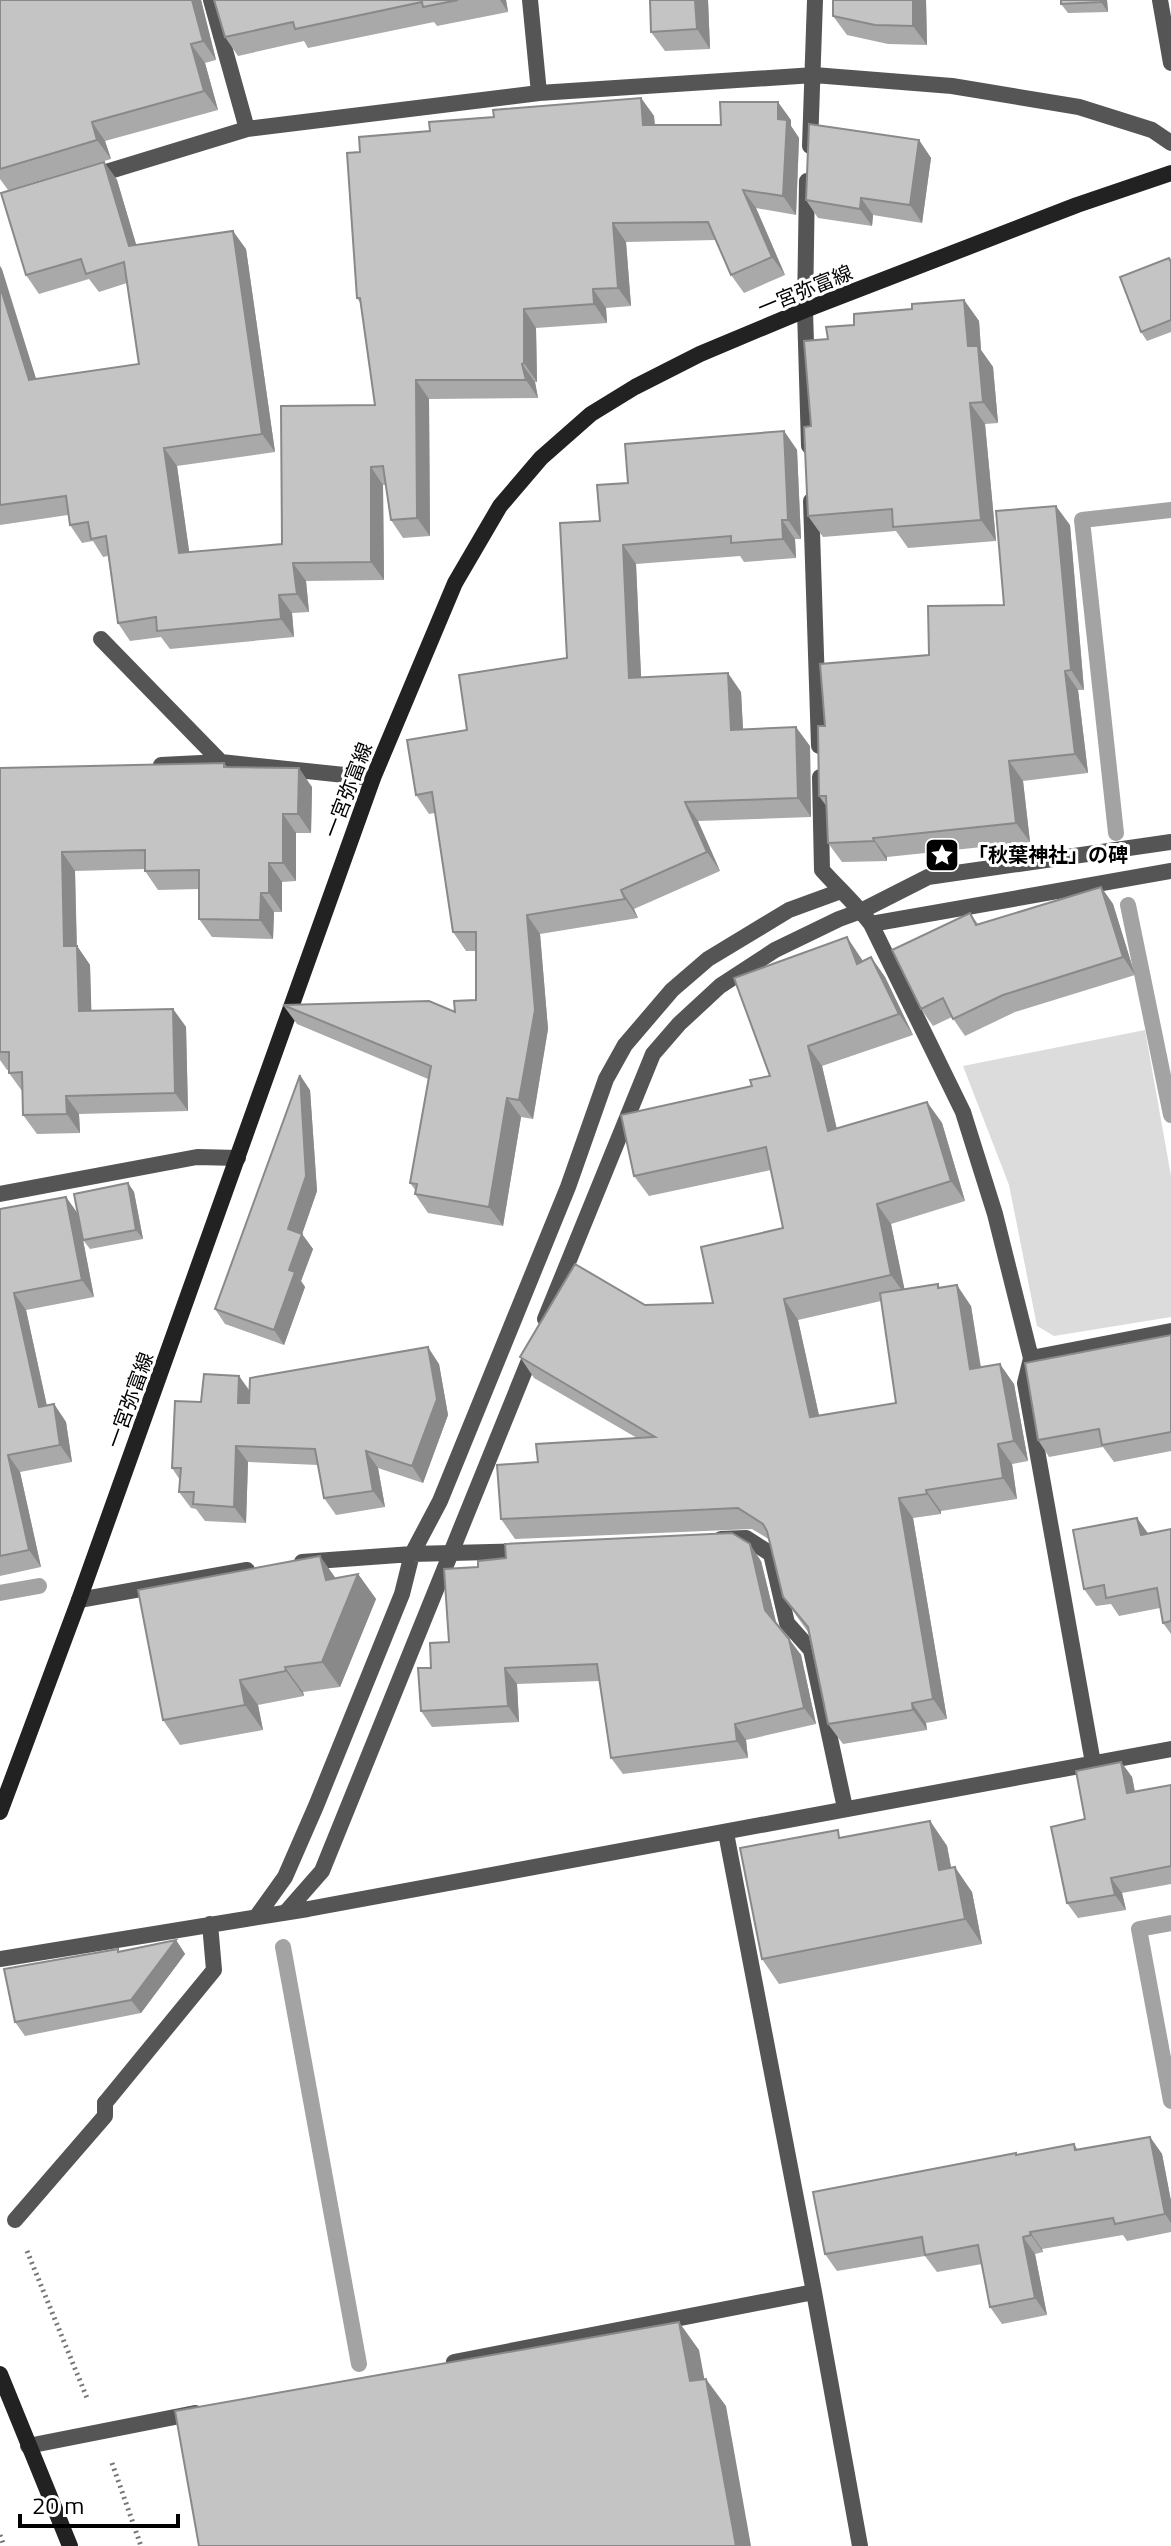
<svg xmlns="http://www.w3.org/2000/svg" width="1171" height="2546" font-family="'Titillium Web','Noto Sans JP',sans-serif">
	<rect width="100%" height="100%" fill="#fff"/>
	<path fill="#dcdcdc" d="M1145,1030L1171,1176V1317L1054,1336L1037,1326L1009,1185L963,1066Z"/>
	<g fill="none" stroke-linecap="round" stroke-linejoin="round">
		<path stroke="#a3a3a3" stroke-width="16" d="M1116,833L1082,520L1171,510
			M1128,905L1171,1115
			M0,1593L39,1586
			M1171,1923L1139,1929L1171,2101
			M283,1947L359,2364"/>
		<path stroke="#777" stroke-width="5" stroke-dasharray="2 4" stroke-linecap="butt" d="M27,2251L87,2398
			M112,2463L141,2546
			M0,2535L4,2546"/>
		<path stroke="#555" stroke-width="16" d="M101,639L221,762
			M161,765L221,762L373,778"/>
		<path stroke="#555" stroke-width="16" d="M545,1319L653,1054L679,1024L720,986L775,950L839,919L861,911L928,877L1171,842
			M286,1912L322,1871L534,1348
			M15,2220L105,2116V2103"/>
		<path stroke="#555" stroke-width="16" d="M211,0L247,129
			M530,0L539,93
			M1160,0L1171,63
			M810,146L815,0
			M90,177L247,129L539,93L814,75L952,86L1079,107L1152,130L1171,143
			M807,181L805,310L809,446
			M811,501L819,746
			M820,777L822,870C838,888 856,904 871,924L1171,871
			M871,924L963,1112L995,1214L1031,1358L1025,1383L1093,1763
			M0,1194L197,1157L238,1158
			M1031,1358L1171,1331
			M721,1539L746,1538L771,1554L787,1623L811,1650L845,1808
			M302,1562L412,1554L526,1551
			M79,1600L247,1570
			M257,1916L285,1877L316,1806L402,1594L412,1554L440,1501L568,1187L606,1079L625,1045L672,990L708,959L789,910L841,891
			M0,1959L308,1909L1171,1749
			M105,2103L214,1970L210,1924
			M814,2292L860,2546
			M454,2362L814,2292L726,1833
			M28,2446L195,2413"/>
		<path stroke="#222" stroke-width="16" d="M0,1812L79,1600L373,778L455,583L500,506L541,458L591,414L635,387L700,354L805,310L1077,205L1171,173
			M0,2374L70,2546"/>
	</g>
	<path fill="#a9a9a9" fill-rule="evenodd" d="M0,0H201L216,60L205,63L218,110L105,141L111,159L8,190L0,179Z
		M214,0H506L508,12L437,26L434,22L308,48L304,41L238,56L225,37Z
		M708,0L710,49L665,51L651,32Z
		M926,0L927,45L888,44L847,35L833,16Z
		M1061,0H1107L1108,12L1068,13L1061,4Z
		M641,98L654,116L655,125H721L791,120V126L799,138L796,215L756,208L785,275L744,293L731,275L716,240L626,242L631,306L606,308L607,323L536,328L537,382H535L538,398L429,399L430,536L403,538L391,520L386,485H383L384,580L306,581L309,612L292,613L294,637L170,649L161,637L130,641L118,623L108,556L103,557L93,541L82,543L70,525L68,515L0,525V266L36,379L139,364L127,283L99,292L89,279L39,294L26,275L104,162L117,180L136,245L246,249L275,452L177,466L189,552L282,544L375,405L361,304L357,298L360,152L430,131L494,117Z
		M919,140L931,158L922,223L873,215L872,226L818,218L806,200Z
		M1171,261V332L1147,341L1141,332Z
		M964,300L979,321L981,350L993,367L998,423L985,424L996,541L908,548L896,531L823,537L808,516L828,339L854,325L912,309Z
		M784,431L797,450L801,539H795L796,558L744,562L740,556L636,564L641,678L741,692L743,729L810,746L811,817L698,821L720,871L634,909L638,918L540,934L548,1029L533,1119L521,1117L503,1226L428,1213L415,1194L416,1191L410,1183L428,1079L297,1024L283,1005L455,1012L476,1000V951H466L453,932L435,813L429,814L416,795L467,730L567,658L600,521L628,483Z
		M1070,525L1084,690H1078L1088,773L1023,781L1030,842L887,857V861L842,862L828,843L827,807L819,796L825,726L1004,605Z
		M224,763L227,767L312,787L311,833H296V881L282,882V912H274L273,939L212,937L199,919V889L158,890L145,871V869L75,871L77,946L90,965L91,1011L173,1009L186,1027L188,1111L79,1114L80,1133L37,1134L23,1115L22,1091L9,1073V1070H7L0,1060V768Z
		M1101,887L1113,904L1135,975L1015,1012L965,1036L952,1017L933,1026L921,1009L970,913L978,924Z
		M871,957L885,977L913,1035L822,1066L837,1129L927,1102L942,1123L965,1201L891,1224L904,1289L938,1284L940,1288L971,1306L981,1367L1014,1384L1028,1461L1012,1464L1017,1499L941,1511V1514L913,1518L947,1719L926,1723L927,1730L843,1744L828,1724L808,1632L783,1597L770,1540L752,1529L515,1539L501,1519L538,1462L637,1438L534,1378L520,1357L645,1305L713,1303L783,1228L771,1170L649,1196L634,1176L752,1086L770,1076L861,958L863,961ZM881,1301L896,1403L819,1416L798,1320Z
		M310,1090L317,1191L302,1234L313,1249L301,1281L305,1287L284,1345L225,1324L215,1309Z
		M128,1183L134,1192L143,1239L90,1249L83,1240Z
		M66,1197L78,1214L94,1297L26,1310L47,1406L54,1404L66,1422L72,1462L20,1472L41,1567L0,1576V1209Z
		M1171,1335V1451L1114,1462L1103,1447L1049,1457L1038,1440Z
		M439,1364L448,1415L423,1483L378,1468L385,1507L336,1515L324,1498L318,1465L248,1462L246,1523L205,1521L196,1509L191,1508L179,1492L180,1480L172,1468L201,1402L239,1376L250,1391Z
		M1171,1529V1634L1163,1623L1160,1608L1119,1616L1111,1604L1096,1606L1084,1589L1148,1533Z
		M761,1561L776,1622L801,1655L816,1724L746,1740L748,1758L623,1774L611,1758L600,1681L517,1684L519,1722L432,1727L421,1711L431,1668L449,1642Z
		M358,1574L376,1599L340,1687L303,1692L304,1696L258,1705L263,1730L180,1745L163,1720L336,1578Z
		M1121,1762L1132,1777L1135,1792L1171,1785V1884L1122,1893L1126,1910L1078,1918L1067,1903L1085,1819Z
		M930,1821L947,1846L951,1867L972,1892L982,1944L779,1984L762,1959L843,1837Z
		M176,1940L185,1954L141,2013L25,2036L15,2022L120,1952Z
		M1150,2137L1162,2154L1171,2201V2232L1127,2241L1123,2235L1042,2249L1043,2252L1035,2254L1047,2315L1002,2324L990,2307L982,2264L937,2272L925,2256L837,2271L825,2254L1017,2155L1074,2144L1078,2150Z"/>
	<path fill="#898989" d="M192,0H201L216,60L203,41Z
		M500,0H506L508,12Z
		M695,0H708L710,49L697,29Z
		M913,0H926L927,45L913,26Z
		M1101,0H1107L1108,12L1101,2Z
		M191,44L205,63L218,110L204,91Z
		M641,98L654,116L656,143L643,125Z
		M778,102L791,120V126L799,138L796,215L783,196Z
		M92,122L105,141L111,159L97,140Z
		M919,140L931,158L922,223L910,205Z
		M104,162L117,180L142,264L129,246Z
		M743,190L756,208L785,275L772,257Z
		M861,198L873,215L872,226L860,209Z
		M613,223L626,242L631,306L618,288Z
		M233,231L246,249L275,452L262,434Z
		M0,266L2,269L42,398L29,380L0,286Z
		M593,289L606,308L607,323L594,304Z
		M964,300L979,321L981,350L993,367L998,423L983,402L968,346Z
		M524,309L536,328L537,382L524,363Z
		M522,364L535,382L538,398L526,380Z
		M416,380L429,399L430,536L417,518Z
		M970,403L985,424L996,541L981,520Z
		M784,431L797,450L801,539L788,520Z
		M164,448L177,466L192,571L179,553Z
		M371,467L383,485L384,580L371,562Z
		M1056,506L1070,525L1084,690L1071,670Z
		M782,520L795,539L796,558L783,539Z
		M623,545L636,564L642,697L629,678Z
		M293,563L306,581L309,612L297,594Z
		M279,595L292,613L294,637L281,619Z
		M1065,671L1078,690L1088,773L1075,754Z
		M728,673L741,692L744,749L731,730Z
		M796,727L810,746L811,817L798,798Z
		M1009,761L1023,781L1030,842L1016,823Z
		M299,768L312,787L311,833L298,814Z
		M685,802L698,821L720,871L707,852Z
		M283,814L296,833V881L283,863Z
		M873,838L887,857V861L874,841Z
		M62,852L75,871L77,965L64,946Z
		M269,863L282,882V912L269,893Z
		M1101,887L1113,904L1135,975L1123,957Z
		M621,890L634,909L638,918L625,899Z
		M261,893L274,912L273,939L260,920Z
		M527,915L540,934L548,1029L533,1119L519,1100Z
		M847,937L861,958L871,984L857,964Z
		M77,946L90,965L92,1030L79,1011Z
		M871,957L885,977L913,1035L899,1014Z
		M173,1009L186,1027L188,1111L175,1093Z
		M808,1046L822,1066L842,1152L828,1131Z
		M300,1075L310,1090L317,1191L300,1240L302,1234L313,1249L301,1281L305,1287L284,1345L274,1330L288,1229Z
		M66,1096L79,1114L80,1133L67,1114Z
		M507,1098L521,1117L503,1226L489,1207Z
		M927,1102L942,1123L965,1201L951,1181Z
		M128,1183L134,1192L143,1239L136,1230Z
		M66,1197L78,1214L94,1297L82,1280Z
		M877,1204L891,1224L906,1296L891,1275Z
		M957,1285L971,1306L984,1390L970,1369Z
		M14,1293L26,1310L51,1425L39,1407Z
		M784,1299L798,1320L824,1438L810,1417Z
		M428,1347L439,1364L448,1415L423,1483L412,1466Z
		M1000,1364L1014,1384L1028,1461L1014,1441Z
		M239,1376L250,1392L249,1419L238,1403Z
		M54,1404L66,1422L72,1462L60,1445Z
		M998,1444L1012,1464L1017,1499L1003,1478Z
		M236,1446L248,1462L246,1523L234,1507Z
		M366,1451L378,1468L385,1507L373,1491Z
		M8,1455L20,1472L41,1567L29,1550Z
		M926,1490L941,1511V1514L927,1494Z
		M899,1498L913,1518L947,1719L933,1699Z
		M1137,1518L1150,1536L1141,1535Z
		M750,1544L761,1561L777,1626L765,1610Z
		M320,1556L337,1580H326Z
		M358,1574L376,1599L340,1687L322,1662Z
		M789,1639L801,1655L816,1724L804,1708Z
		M285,1667L303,1692L304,1696L286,1671Z
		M505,1668L517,1684L519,1722L508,1706Z
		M240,1680L258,1705L263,1730L245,1705Z
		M912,1703L926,1723L927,1730L913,1710Z
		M735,1724L746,1740L748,1758L737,1741Z
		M1121,1762L1132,1777L1138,1808L1127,1793Z
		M930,1821L947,1846L956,1894L939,1870Z
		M955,1867L972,1892L982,1944L965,1919Z
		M1111,1878L1122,1893L1126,1910L1115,1895Z
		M176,1940L185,1954L141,2013L131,2000Z
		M1150,2137L1162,2154L1171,2201V2223L1165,2214Z
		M1030,2232L1042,2249L1043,2252L1031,2235Z
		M1023,2237L1035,2254L1047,2315L1035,2298Z
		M679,2322L699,2350L710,2409L690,2381Z
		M706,2379L726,2406L751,2546H736Z"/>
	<path fill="#c4c4c4" stroke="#898989" stroke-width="2" d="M0,0H192L203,41L191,44L204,91L92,122L97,140L0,169Z
		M214,0H458L423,7L422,2L295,29L293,22L225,37Z
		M650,0H695L697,29L651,32Z
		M833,0H913V26L875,25L833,16Z
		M1061,0H1101V2L1061,4Z
		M641,98L643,125H721L720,102H778V119L787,120L783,196L743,190L772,257L731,275L708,222L613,223L618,288L593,289L594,304L524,309V363L522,364L526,380H416L417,518L391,520L383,466L371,467V562L293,563L297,594L279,595L281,619L157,631L156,617L118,623L106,536L91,539L88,522L70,525L66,496L0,505V286L29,380L139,364L124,262L86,274L81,259L26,275L1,193L104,162L129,246L233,231L262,434L164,448L179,553L282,544L281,406L375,405L360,298H357L347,153L360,152L359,137L430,131L429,122L494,117L493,110Z
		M809,124L919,140L910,205L861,198L860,209L806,200Z
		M1169,258L1171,262V320L1141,332L1120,277Z
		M964,300L968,346H978L983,402L970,403L981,520L893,527L892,509L808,516L804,427L811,426L804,341L828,339L826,327L854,325V314L912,309V304Z
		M784,431L788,520H782L783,539L731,543V536L623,545L629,678L728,673L731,730L796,727L798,798L685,802L707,852L621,890L625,899L527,915L535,1010L519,1100L507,1098L489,1207L415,1194L417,1184L410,1183L431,1066L283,1005L429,1001L455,1012L454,1001L476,1000V932H453L432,792L416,795L407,740L467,730L459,675L567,658L560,523L600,521L597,485L628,483L625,444Z
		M1056,506L1071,670L1065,671L1075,754L1009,761L1016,823L873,838L874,841L828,843L826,796H819L818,726H825L820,664L929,655L928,606L1004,605L996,511Z
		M224,763V767L299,768L298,814H283V863H269V893H261L260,920L199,919V870L145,871V850L62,852L64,946H77L79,1011L173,1009L175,1093L66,1096L67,1114L23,1115L22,1072L9,1073V1052H0V768Z
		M1101,887L1123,957L1003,995L953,1019L943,998L921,1009L892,950L970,913L976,925Z
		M847,937L857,964L871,957L899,1014L808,1046L828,1131L927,1102L951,1181L877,1204L891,1275L784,1299L810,1417L896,1403L880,1293L938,1284V1288L957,1285L970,1369L1000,1364L1014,1441L998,1444L1003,1478L926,1490L927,1494L899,1498L933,1699L912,1703L913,1710L828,1724L808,1627L783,1597L767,1531L763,1524L738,1508L501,1519L497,1465L538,1462L536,1444L655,1437L520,1357L575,1264L645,1305L713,1303L701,1247L783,1228L766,1147L634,1176L621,1115L752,1086L750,1080L770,1076L734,978Z
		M300,1075L306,1176L288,1229L302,1234L289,1270L295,1272L274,1330L215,1309Z
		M128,1183L136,1230L83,1240L74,1194Z
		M66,1197L82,1280L14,1293L39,1407L54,1404L60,1445L8,1455L29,1550L0,1556V1209Z
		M1171,1335V1432L1102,1445L1099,1429L1038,1440L1025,1363Z
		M428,1347L437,1399L412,1466L366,1451L373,1491L324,1498L315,1449L236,1446L234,1507L193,1504L194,1492H179L181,1468H172L175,1401L201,1402L204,1374L239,1376L238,1403H249L250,1378Z
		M1137,1518L1141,1535L1171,1529V1621L1163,1623L1157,1588L1106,1598L1104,1585L1084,1589L1073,1530Z
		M732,1533L750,1544L765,1610L789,1639L804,1708L735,1724L737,1741L611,1758L597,1664L505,1668L508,1706L421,1711L418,1668H431L430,1643L449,1642L444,1569L478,1567V1561L506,1558L505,1544Z
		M320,1556L326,1580L358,1574L322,1662L285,1667L286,1671L240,1680L245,1705L163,1720L138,1590Z
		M1121,1762L1127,1793L1171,1785V1866L1111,1878L1115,1895L1067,1903L1051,1827L1085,1819L1076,1771Z
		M930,1821L939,1870L955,1867L965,1919L762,1959L740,1848L838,1830L839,1838Z
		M176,1940L131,2000L15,2022L4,1969L118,1949V1952Z
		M1150,2137L1165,2214L1115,2224L1113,2218L1030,2232L1031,2235L1023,2237L1035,2298L990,2307L978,2245L925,2255L922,2237L825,2254L813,2192L1016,2153V2155L1074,2144L1075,2150Z
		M679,2322L690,2381L706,2379L736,2546H199L175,2411Z"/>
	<defs>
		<g id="sight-square" transform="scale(1.8)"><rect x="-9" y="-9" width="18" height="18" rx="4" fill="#000" stroke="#fff"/><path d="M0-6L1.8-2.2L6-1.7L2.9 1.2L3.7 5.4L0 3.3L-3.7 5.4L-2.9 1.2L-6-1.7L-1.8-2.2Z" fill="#fff"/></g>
	</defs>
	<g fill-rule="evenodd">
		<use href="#sight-square" x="942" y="855"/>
	</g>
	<g text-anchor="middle" stroke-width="6" stroke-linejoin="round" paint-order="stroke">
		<g font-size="20" fill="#000" stroke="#fff">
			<text transform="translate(805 290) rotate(-22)" y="7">一宮弥富線</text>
			<text transform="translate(348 790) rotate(-69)" y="7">一宮弥富線</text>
			<text transform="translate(130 1400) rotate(-70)" y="7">一宮弥富線</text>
		</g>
		<g font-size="20" font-weight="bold" fill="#000" stroke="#fff" text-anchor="start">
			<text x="968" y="862">「秋葉神社」の碑</text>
		</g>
	</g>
	<path d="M20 2514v12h158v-12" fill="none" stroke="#000000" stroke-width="4"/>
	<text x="32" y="2514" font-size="24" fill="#000000" stroke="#ffffff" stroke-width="6" paint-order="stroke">20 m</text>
</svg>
